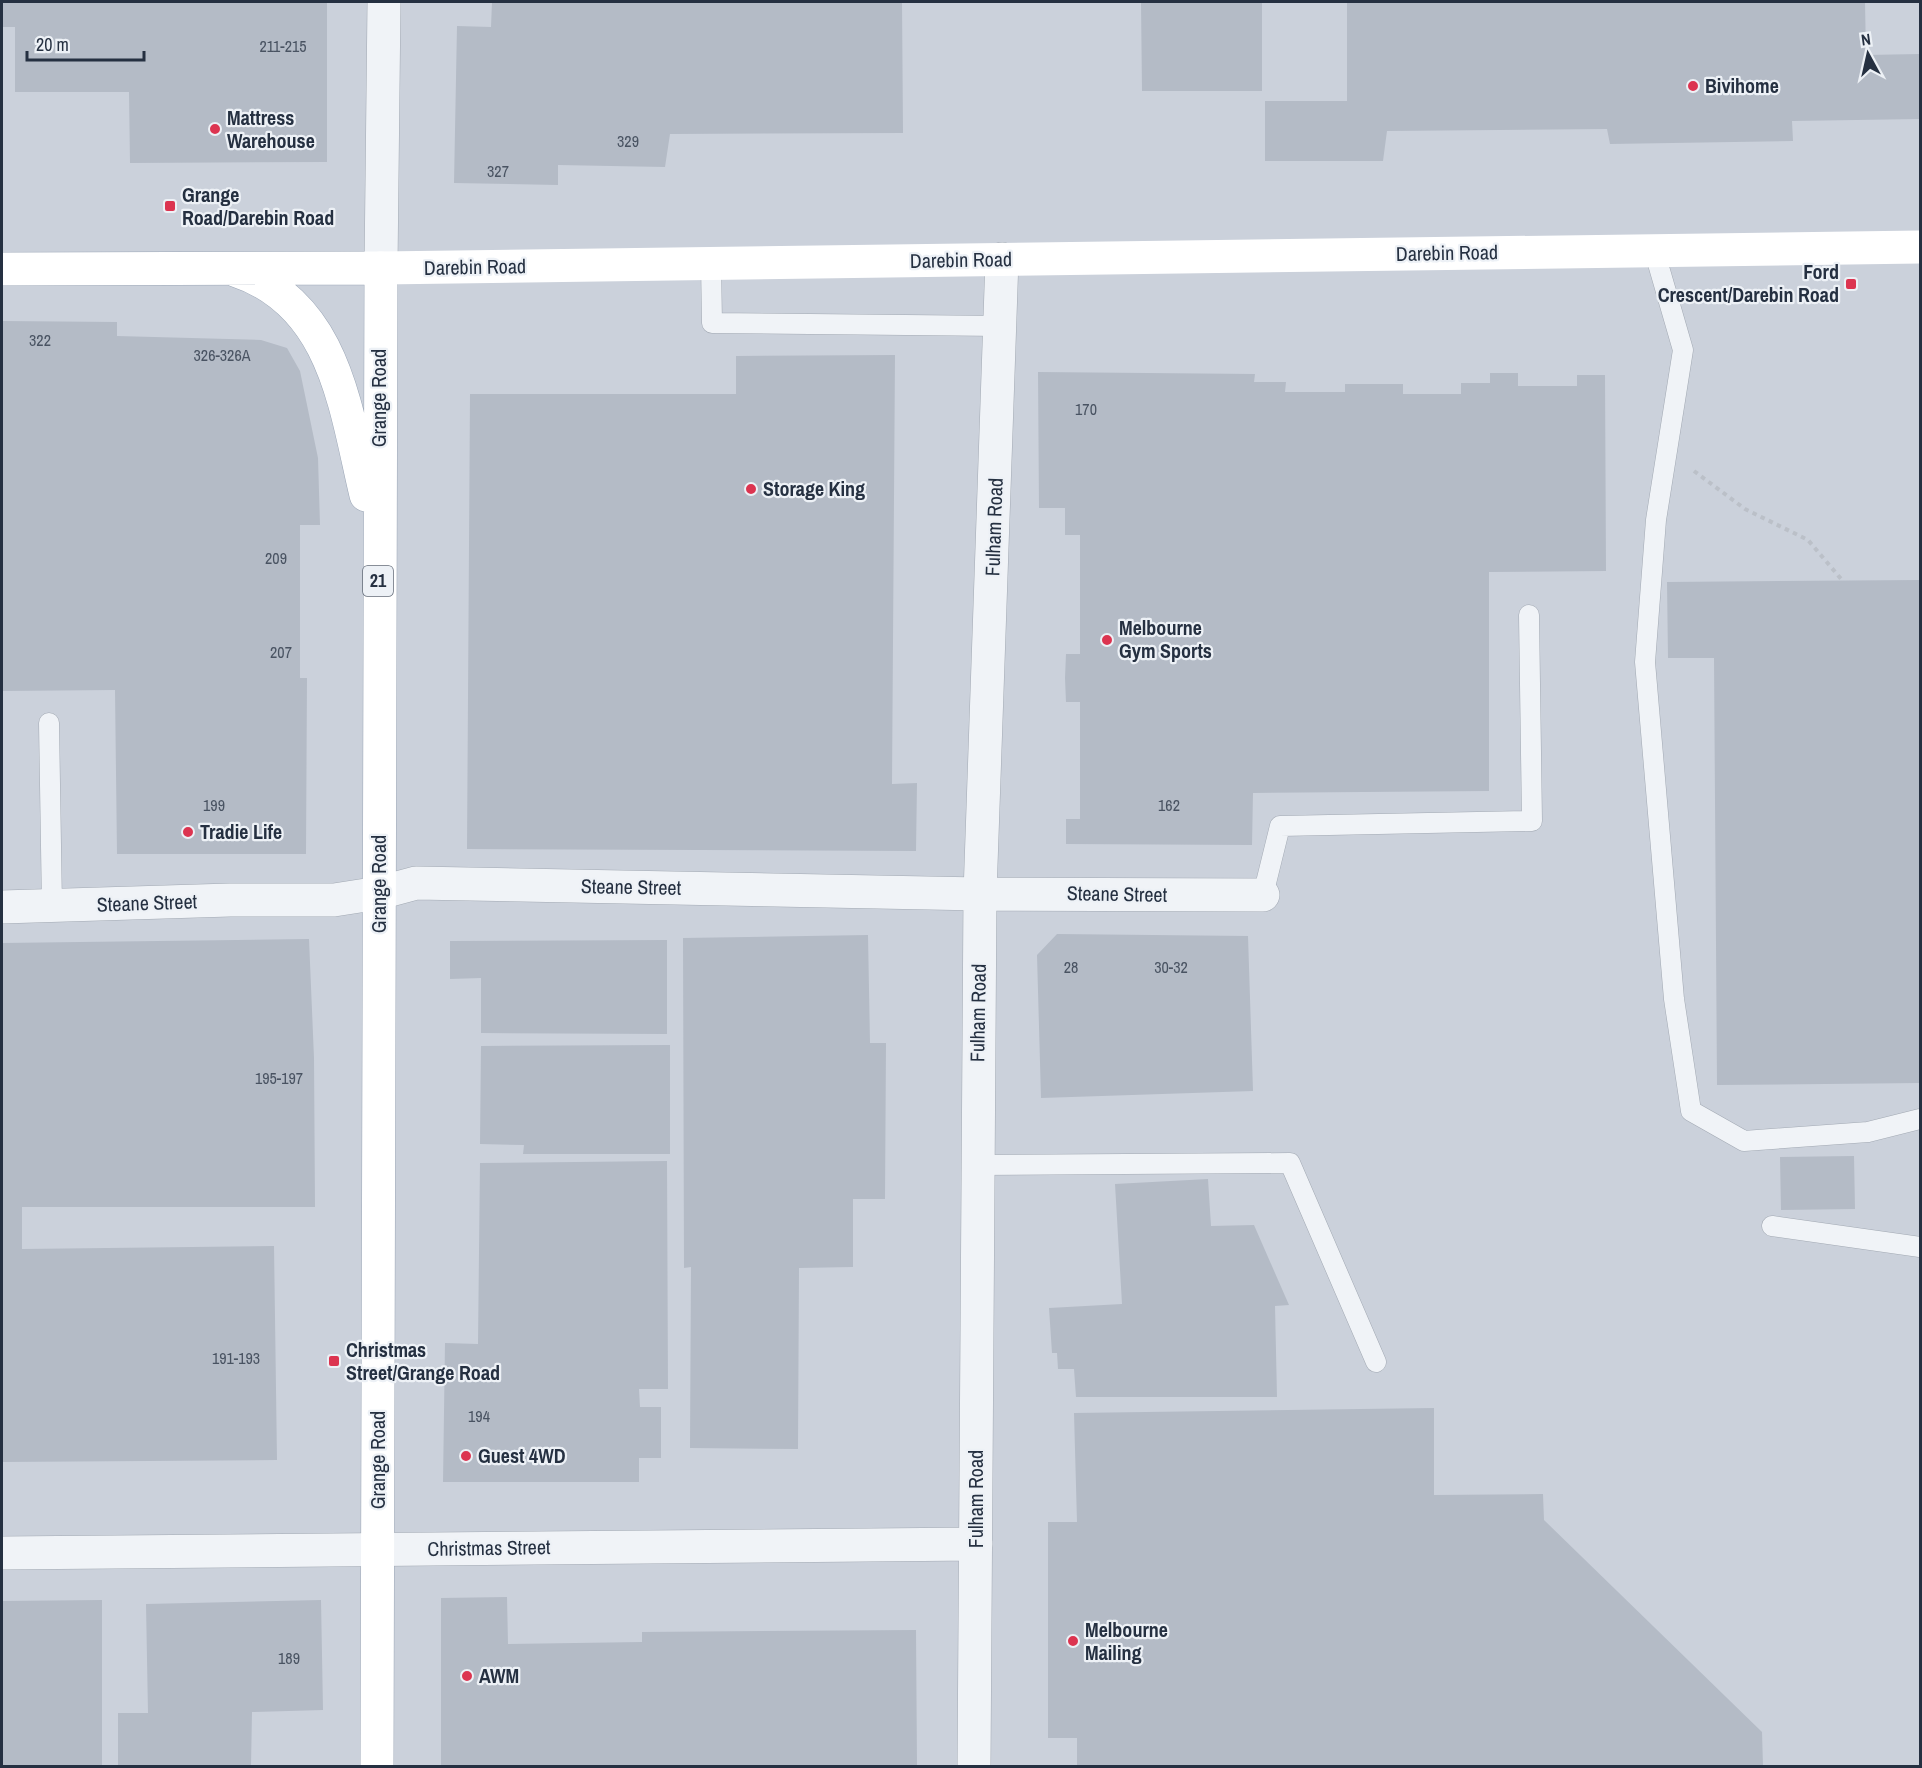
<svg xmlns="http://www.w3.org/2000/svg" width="1922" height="1768" font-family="'Archivo Narrow',sans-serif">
	<rect width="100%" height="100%" fill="#dde2e9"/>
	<path fill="#cbd1db" d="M2,2H1920V1766H2Z"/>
	<path fill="#b4bbc6" d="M2,2H327V162L130,163L129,92H15V27H2Z
		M492,2H902L903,133L670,134L665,167L558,165V185L454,183L457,26L491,27Z
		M1141,2H1262V91H1142Z
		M1347,2H1865L1866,55L1920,54V119L1792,121L1793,141L1610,144L1607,129L1387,131L1383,161H1265V101H1347Z
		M2,321L117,322V336L261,340L287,348L300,371L318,458L320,525H300V678H307L306,854H117L115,690L2,691Z
		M895,355L892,784L917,783L916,851L467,849L470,394H736V356Z
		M1038,372L1255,374L1254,382H1286L1285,392H1345V384H1403V394H1461V383H1490V373H1518V386H1577V375H1605L1606,571L1489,572V791L1253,793L1252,845L1066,844V819H1080V702H1066L1065,678L1066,654H1080V535H1065V508H1039Z
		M1920,580V1083L1717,1085L1714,658H1668L1667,582Z
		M1057,934L1248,936L1253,1091L1041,1098L1037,955Z
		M868,935L870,1043H886L885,1199H853V1267L799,1268L798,1449L690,1448L691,1267L684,1268L683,938Z
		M309,939L314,1058L315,1207H22V1249L274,1246L277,1460L2,1462V943Z
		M667,940V1034L481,1033V978L450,979V941Z
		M670,1045V1154H523L524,1145L480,1144L481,1046Z
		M1854,1156L1855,1209L1781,1210L1780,1157Z
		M667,1161L668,1389H639L640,1407H661V1458H639V1482H443L445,1343L478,1344L480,1163Z
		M1208,1179L1211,1226L1254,1225L1289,1305L1275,1306L1277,1397H1076L1074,1369H1058L1057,1353H1052L1049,1308L1122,1304L1115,1184Z
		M1434,1408V1495L1543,1494L1544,1520L1762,1732L1763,1766H1077V1738H1048V1522H1077L1074,1413Z
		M507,1597L508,1644L642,1642V1632L916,1630L917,1766H441V1598Z
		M102,1600V1766H2V1601Z
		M321,1600L323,1710L252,1712L251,1766H118V1713H148L146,1604Z"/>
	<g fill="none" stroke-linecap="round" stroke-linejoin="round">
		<g stroke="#a2a9b3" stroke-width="21">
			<path id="service" d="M1654,250L1683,350L1656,520L1645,662L1674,999L1691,1111L1744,1141L1868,1132L1920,1119
				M711,263L712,323L1001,326
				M49,723L52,907
				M1263,895L1280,826L1532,821L1529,615
				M976,1165L1290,1163L1376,1362
				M1772,1226L1920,1247"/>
		</g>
		<g stroke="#a2a9b3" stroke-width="34">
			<path id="minor" d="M381,268L384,2
				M2,907L230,900H334L379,893L416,883L980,894L1263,895
				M2,1553L976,1544
				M974,1766L980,894L1002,259"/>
		</g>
		<g stroke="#9ba6b6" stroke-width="34">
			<path id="primary" d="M2,269L381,268L377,1766
				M235,270C335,303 345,407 366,495"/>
		</g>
		<path stroke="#bbc0c8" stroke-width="4" stroke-dasharray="4.5 4.5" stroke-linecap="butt" d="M1694,471L1745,509L1808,540L1842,580"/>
		<use href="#service" stroke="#f0f3f7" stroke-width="20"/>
		<use href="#minor" stroke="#f0f3f7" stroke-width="33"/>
		<path stroke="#fff" stroke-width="33" d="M381,268L1920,247"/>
		<use href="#primary" stroke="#fff" stroke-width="33"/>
	</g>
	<g fill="#dc3450" stroke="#edf1f6" stroke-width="2">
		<circle cx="1693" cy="86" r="6"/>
		<circle cx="215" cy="129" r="6"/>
		<rect x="164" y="200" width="12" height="12" rx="3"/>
		<rect x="1845" y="278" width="12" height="12" rx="3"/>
		<circle cx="751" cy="489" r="6"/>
		<circle cx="1107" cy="640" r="6"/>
		<circle cx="188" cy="832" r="6"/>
		<rect x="328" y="1355" width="12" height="12" rx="3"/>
		<circle cx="466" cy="1456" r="6"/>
		<circle cx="1073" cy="1641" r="6"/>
		<circle cx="467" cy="1676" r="6"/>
	</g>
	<g text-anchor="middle" stroke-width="4.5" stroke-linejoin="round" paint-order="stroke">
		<g font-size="16" fill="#495362">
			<text x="283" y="52">211-215</text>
			<text x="628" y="147">329</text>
			<text x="498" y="177">327</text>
			<text x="40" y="346">322</text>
			<text x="222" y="361">326-326A</text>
			<text x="1086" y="415">170</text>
			<text x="276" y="564">209</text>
			<text x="281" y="658">207</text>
			<text x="214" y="811">199</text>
			<text x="1169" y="811">162</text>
			<text x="1071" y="973">28</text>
			<text x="1171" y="973">30-32</text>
			<text x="279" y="1084">195-197</text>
			<text x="236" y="1364">191-193</text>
			<text x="479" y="1422">194</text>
			<text x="289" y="1664">189</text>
		</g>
		<rect fill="#edf1f6" stroke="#616a77" stroke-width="1.5" x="363" y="566" width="30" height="30" rx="4.5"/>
		<g font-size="18" font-weight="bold" fill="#253041">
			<text x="378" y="587">21</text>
		</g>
		<g font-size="20" font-weight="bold" fill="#253041" stroke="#edf1f6" text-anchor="start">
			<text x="1705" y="93">Bivihome</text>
			<text x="227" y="125">Mattress<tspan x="227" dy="23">Warehouse</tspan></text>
			<text x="182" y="202">Grange<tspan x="182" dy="23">Road/Darebin Road</tspan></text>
			<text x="1839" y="279" text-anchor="end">Ford<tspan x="1839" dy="23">Crescent/Darebin Road</tspan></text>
			<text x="763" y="496">Storage King</text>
			<text x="1119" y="635">Melbourne<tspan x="1119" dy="23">Gym Sports</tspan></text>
			<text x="200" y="839">Tradie Life</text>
			<text x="346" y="1357">Christmas<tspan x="346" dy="23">Street/Grange Road</tspan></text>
			<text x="478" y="1463">Guest 4WD</text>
			<text x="1085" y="1637">Melbourne<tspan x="1085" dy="23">Mailing</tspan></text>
			<text x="479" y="1683">AWM</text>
		</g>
		<g font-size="20" fill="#253041" stroke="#edf1f6">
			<text transform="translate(1447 253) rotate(-1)" y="7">Darebin Road</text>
			<text transform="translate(961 260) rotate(-1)" y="7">Darebin Road</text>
			<text transform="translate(475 267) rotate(-1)" y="7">Darebin Road</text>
			<text transform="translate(379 398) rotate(-90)" y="7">Grange Road</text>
			<text transform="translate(994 527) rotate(-88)" y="7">Fulham Road</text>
			<text transform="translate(379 884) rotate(-90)" y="7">Grange Road</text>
			<text transform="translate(631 887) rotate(1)" y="7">Steane Street</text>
			<text transform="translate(1117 894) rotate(1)" y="7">Steane Street</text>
			<text transform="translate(147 903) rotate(-2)" y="7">Steane Street</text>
			<text transform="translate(978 1013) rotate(-89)" y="7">Fulham Road</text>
			<text transform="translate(378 1460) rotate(-90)" y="7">Grange Road</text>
			<text transform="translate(976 1499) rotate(-90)" y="7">Fulham Road</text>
			<text transform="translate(489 1548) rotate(-1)" y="7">Christmas Street</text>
		</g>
	</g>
	<rect width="1922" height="1768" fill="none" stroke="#253041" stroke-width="6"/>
	<g transform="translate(1868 54) rotate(352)" stroke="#edf1f6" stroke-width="4.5" paint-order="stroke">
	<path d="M0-4.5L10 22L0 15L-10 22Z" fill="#253041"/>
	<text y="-9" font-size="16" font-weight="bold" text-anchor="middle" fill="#253041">N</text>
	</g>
	<path d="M27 51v9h117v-9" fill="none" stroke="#253041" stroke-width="3"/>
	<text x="36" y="51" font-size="18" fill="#253041" stroke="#edf1f6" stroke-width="4.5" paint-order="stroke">20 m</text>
</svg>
